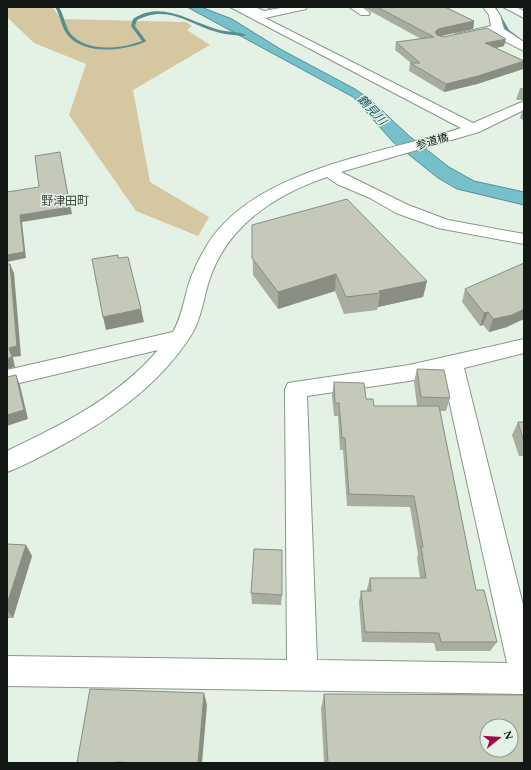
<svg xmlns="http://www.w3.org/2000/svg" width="531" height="770" font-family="Spectral,'Noto Sans JP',serif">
	<rect width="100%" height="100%" fill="#e4f2e5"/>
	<path fill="#d5c7a0" d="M7,7H52L61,19L186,22L192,26L187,30L210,45L133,90L150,182L209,217L198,236L136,211L69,115L86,64L34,43L7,17Z"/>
	<path fill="#75c0ca" stroke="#588e93" d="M187,7H201L232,19L282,50L355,89L371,100L408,135L449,167L474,181L524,192V205L457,189L438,178L393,142L353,97Z"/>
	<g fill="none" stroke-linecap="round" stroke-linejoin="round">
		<path fill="#588e93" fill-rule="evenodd" d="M55,7H59C64,15 65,26 70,33C86,53 121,49 142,41L131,26L133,19C161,0 189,21 216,29C225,32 238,31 246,35L244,36C233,35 221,34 210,30C182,20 167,6 137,20L135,26L146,41L145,42C123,51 82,56 66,33C61,25 60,15 55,7Z
			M491,7H495L497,9L509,30L524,41V44L506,32L496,12Z"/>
		<g stroke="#89968b" stroke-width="2">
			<path id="minor" d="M230,7L246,8L255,7L264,11L286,7H307L306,9L265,18L473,123L524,101V110L479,132L341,172L408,205L448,220L524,234V244L438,228L396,213L370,198L337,184L327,177C277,194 230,224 211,275C203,297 202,321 188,340C155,389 105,423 53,450C38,458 23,466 7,472V451C62,425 118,397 158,350L7,386V370L173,332C182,317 184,299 189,283C194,268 201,255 209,242C258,168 382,154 461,128Z
				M349,7H362L370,13L369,15H361Z
				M483,7L495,8L500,15L504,29L524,42V51L506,42L495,32L460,39L456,38L454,36L456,34L491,26L489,15Z
				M524,339V353L464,368L524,609V694L7,686V656L287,660L285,389L288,383L409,365ZM443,373L507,663L317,660L307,396L409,381Z"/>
		</g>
		<g stroke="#89968b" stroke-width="2">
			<path id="major" d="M503,7H516L524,11V18Z"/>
		</g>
		<use href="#minor" fill="#fff" fill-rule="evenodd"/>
		<use href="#major" fill="#fff" fill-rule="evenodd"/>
	</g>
	<path fill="#a9ad9f" d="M363,7H445L474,21L473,29L439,36L504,46L496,48L524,61V64L523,69L477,84L444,92L409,71L410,63H411L395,50L396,42L421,39Z
		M520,88H524V100H516Z
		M524,106V121L520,118Z
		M252,225L427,281L423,297L378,307L377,310L344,314L335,291L278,309L253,275Z
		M465,289L507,327L489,332L483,325L480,326L462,302Z
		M417,369L450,398L446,411H440L476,590L497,642L490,651H436L434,643L362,642L359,602L361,591H367V589L370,578H420L417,558L418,554L410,507L347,506L343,450H340L338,416H334L332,395L334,382L366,399L374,406H417L414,382Z
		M518,422H524V456H519L512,435Z
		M7,544L26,545L32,556L13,618H7Z
		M251,593L282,595L281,605L252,604Z
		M324,694L524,763H324L321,709Z"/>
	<path fill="#898d82" d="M268,7H278L268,9Z
		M474,21L473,29L437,37L435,32L438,29Z
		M506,39L504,46L483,51L485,43Z
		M524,61V64L523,69L477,84L444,92L446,84Z
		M60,152L72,214L22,222L26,258L7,262V255L20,215L70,207Z
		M10,264L14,273L21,356L13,357L15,367L7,369Z
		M336,274L335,291L278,309V292Z
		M427,281L423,297L378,307L380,293L379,291Z
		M141,309L144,322L106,330L103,317Z
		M524,309V319L507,327L489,332L493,319Z
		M488,312L483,325L480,326L484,313Z
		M16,375L20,385L28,419L7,426V415Z
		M26,545L32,556L13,618L7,609V604Z
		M204,693L207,705L202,763H198Z"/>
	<path fill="#c4c9b9" stroke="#898d82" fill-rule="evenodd" d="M377,7H445L474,21L438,29L435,32L437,35L443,37L487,28L506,39L485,43L524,61L478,76L446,84L410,63H420L396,42L434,37Z
		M60,152L70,207L20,215L24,252L7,255V192L39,187L35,156Z
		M347,199L427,281L379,291L380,293L346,297L336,274L278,292L252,258V225Z
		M118,255V258L128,257L141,309L103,317L92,259Z
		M524,263V309L512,315L493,319L488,312L484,313L465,289Z
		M7,264H10L17,346L9,348L12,357L7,359Z
		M417,369L444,370L450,398L421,397Z
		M16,375L24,410L7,415V377Z
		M334,382L364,383L366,399H373L374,406H439L476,590H484L497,642H441L439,633L365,632L361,591H371L370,578H426L421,547H423L414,496L349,494L345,438H342L339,403H335Z
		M518,422H524V442Z
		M7,544L26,545L7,604Z
		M254,549L282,550V595L251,593Z
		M90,689L204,693L198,763H140L116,762V763H77Z
		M324,694L524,695V763H328ZM487,726H511V750H487Z"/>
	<g text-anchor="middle" stroke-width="3" stroke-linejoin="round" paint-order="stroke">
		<g font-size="11" fill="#131814" stroke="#e4f2e5">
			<text transform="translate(432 141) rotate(-16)" y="4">参道橋</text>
		</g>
		<g font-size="12" font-style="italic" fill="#11535b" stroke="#e4f2e5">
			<text transform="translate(372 110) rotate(47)" y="4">鶴見川</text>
		</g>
		<g font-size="12" fill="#3c483e" stroke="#e4f2e5">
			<text x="65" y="205">野津田町</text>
		</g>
	</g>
	<rect width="531" height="770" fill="none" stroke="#131814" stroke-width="16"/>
	<g transform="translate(499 738) rotate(73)"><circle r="19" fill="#e4f2e5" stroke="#909b91"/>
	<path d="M0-3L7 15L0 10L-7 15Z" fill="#a20c4d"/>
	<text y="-6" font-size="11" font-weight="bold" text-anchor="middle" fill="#131814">N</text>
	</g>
</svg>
